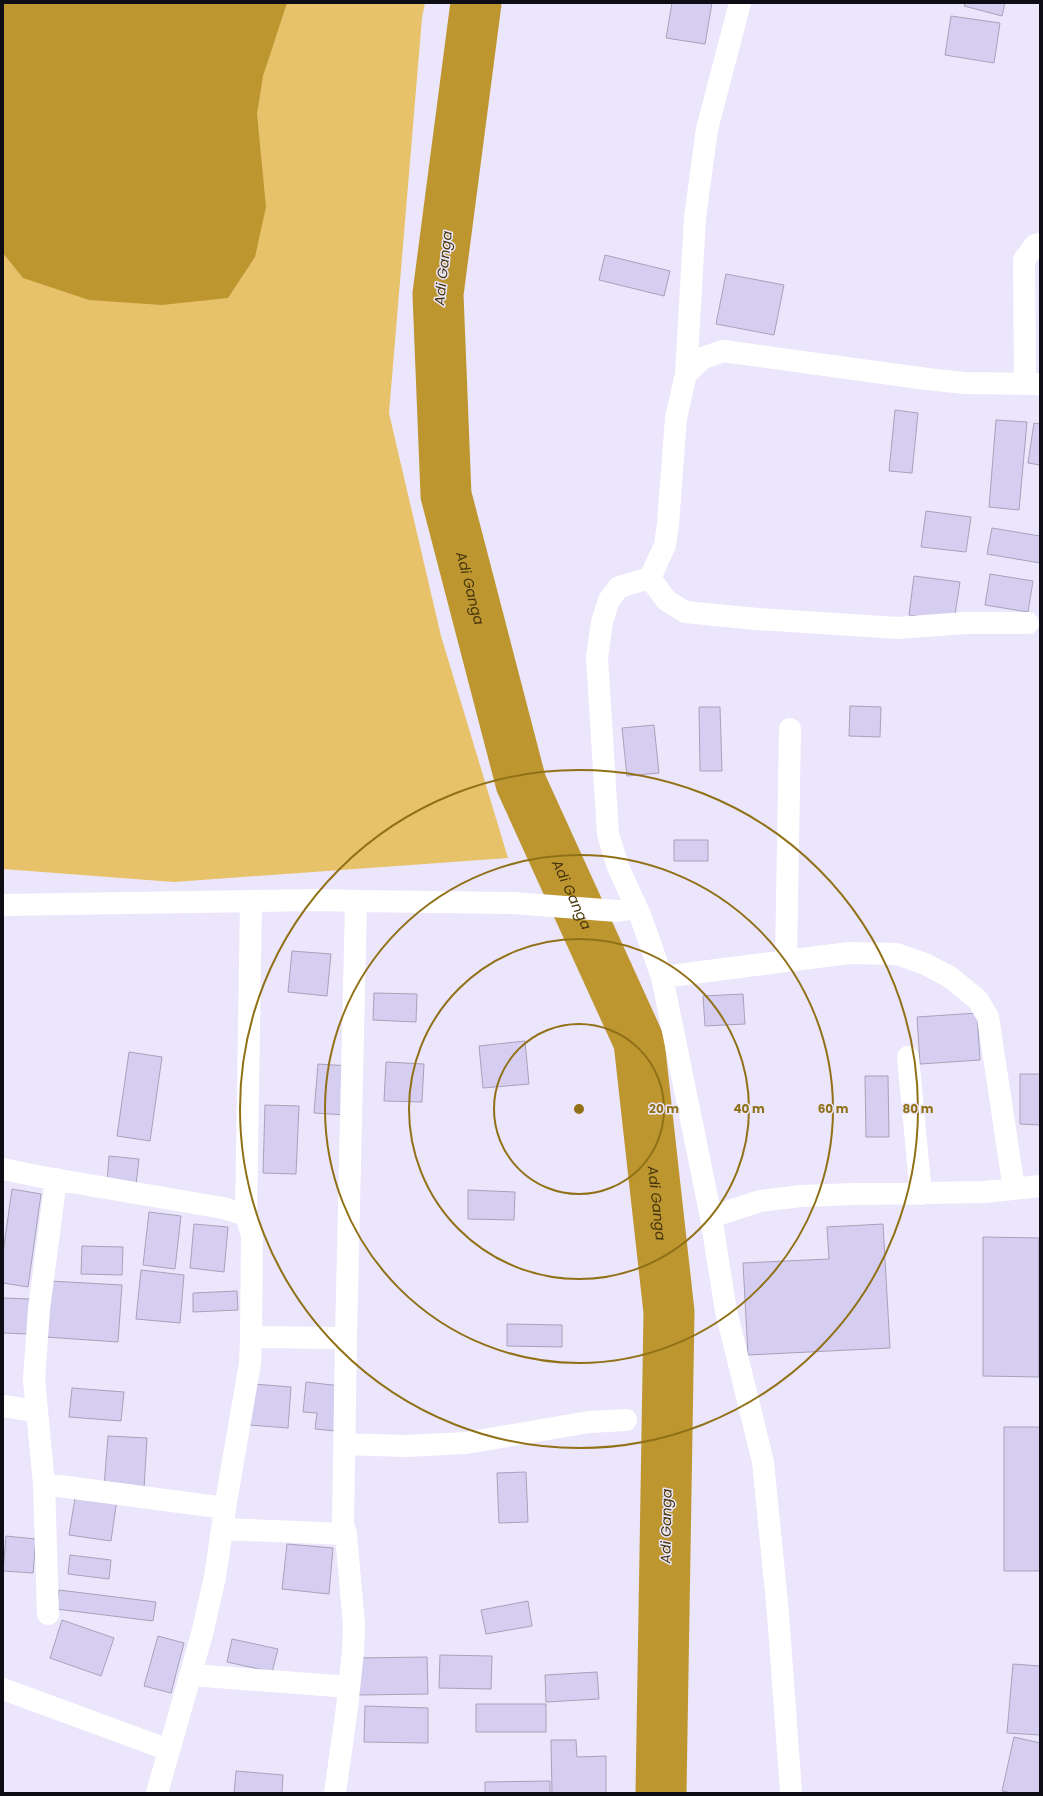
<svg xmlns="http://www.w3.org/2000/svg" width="1043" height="1796" font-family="Poppins,sans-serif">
	<rect width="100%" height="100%" fill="#ebe6fb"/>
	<path fill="#e7c26b" d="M3,3H425L422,18L389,413L441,636L508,858L174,882L3,869Z"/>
	<path fill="#bd9630" d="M3,3H287L263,76L257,114L266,207L255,257L228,298L162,305L89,300L23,278L3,253Z"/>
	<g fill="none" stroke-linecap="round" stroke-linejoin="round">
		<path stroke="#bd9630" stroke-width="51" id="s1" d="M476,3L438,294L446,495L521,783L639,1042L669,1312L661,1793"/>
	</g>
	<path fill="#d6cef1" stroke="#a7a1ba" d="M672,3H712L705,44L666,38Z
		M965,3H1005L1002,16L964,6Z
		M951,16L1000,23L994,63L945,55Z
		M605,255L670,271L664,296L599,280Z
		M726,274L784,285L774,335L716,324Z
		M895,410L918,413L912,473L889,471Z
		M996,420L1027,422L1019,510L989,507Z
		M1034,423L1040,424V465L1028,463Z
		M926,511L971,517L966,552L921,547Z
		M992,528L1040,536V563L987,554Z
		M990,574L1033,581L1028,612L985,605Z
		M914,576L960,582L954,621L909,615Z
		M850,706L881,707L880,737L849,736Z
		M699,707H720L722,771H700Z
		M654,725L659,773L627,776L622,728Z
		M674,840H708V861H674Z
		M292,951L331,954L327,996L288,992Z
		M374,993L417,994L416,1022L373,1020Z
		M743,994L745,1024L705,1026L703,996Z
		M977,1013L980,1060L920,1064L917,1017Z
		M525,1041L529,1084L483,1088L479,1046Z
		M129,1052L162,1057L150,1141L117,1136Z
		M386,1062L424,1064L422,1102L384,1101Z
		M318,1064L350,1066L346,1115L314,1113Z
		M1020,1074H1040V1125L1020,1124Z
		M865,1076H888L889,1137H866Z
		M265,1105L299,1106L296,1174L263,1173Z
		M109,1156L139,1159L136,1185L107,1182Z
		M12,1189L41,1194L28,1287L3,1283V1253Z
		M468,1190L515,1192L514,1220L468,1219Z
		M149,1212L181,1216L175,1269L143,1265Z
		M194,1224L228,1227L224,1272L190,1268Z
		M883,1224L890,1348L748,1355L743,1263L829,1259L827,1227Z
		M983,1237L1039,1238V1377L983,1376Z
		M82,1246L123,1247L122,1275L81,1274Z
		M141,1270L184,1275L180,1323L136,1319Z
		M50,1281L122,1285L118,1342L45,1337Z
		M237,1291L238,1310L193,1312V1293Z
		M3,1298L30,1299L29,1334L3,1333Z
		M507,1324L562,1325V1347L507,1346Z
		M306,1382L341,1386L336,1431L315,1429L317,1413L303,1412Z
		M253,1384L291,1387L288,1428L249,1425Z
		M72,1388L124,1392L121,1421L69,1417Z
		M1004,1427H1040V1571H1004Z
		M108,1436L147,1438L144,1489L104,1487Z
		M526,1472L528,1522L499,1523L497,1473Z
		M76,1492L117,1499L111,1541L69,1535Z
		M6,1536L36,1539L33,1573L3,1571Z
		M287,1544L333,1548L329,1594L282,1589Z
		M70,1555L111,1560L109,1579L68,1574Z
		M59,1590L156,1602L153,1621L56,1609Z
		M528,1601L532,1626L486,1634L481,1610Z
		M62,1620L114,1638L101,1676L50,1658Z
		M158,1636L184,1643L171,1693L144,1686Z
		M232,1639L278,1649L272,1672L227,1662Z
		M440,1655L492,1656L491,1689L439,1688Z
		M427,1657L428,1694L359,1695L358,1658Z
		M1013,1664L1040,1666V1735L1007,1733Z
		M597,1672L599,1699L546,1702L545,1675Z
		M476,1704H546V1732H476Z
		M365,1706L428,1708V1743L364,1742Z
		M1014,1737L1040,1743V1793H1012L1002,1791Z
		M551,1740H576L577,1757L606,1756V1793H552Z
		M236,1771L283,1775L282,1793H234Z
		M550,1781V1793H485V1782Z"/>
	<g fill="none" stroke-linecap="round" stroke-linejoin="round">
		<path stroke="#fff" stroke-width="22" d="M686,374L695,218L707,129L740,3
			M1025,383L1024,260L1035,245L1040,244
			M650,578L666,600L685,612L757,619L898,628L965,623H1028
			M356,901L513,903L617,911L636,908
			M3,905L319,900L356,901L346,1338
			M786,960L790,729
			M662,977L849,953L897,954L925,964L950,977L978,1000L988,1017L1014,1189
			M908,1057L921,1194
			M3,1169L42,1177L223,1208L246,1215L252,1235L251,1337
			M246,1215L251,901
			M711,1217L760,1201L801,1196L854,1194L985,1192L1040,1186
			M3,1406L36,1411
			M344,1444L405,1446L466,1443L589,1422L626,1420
			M44,1484L225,1508
			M222,1529L346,1534
			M48,1614L44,1484L34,1380L39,1309L56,1179
			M191,1675L349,1687
			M3,1689L169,1750
			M157,1793L202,1634L215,1577L225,1508L250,1363L251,1337L346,1338L343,1524L346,1534L354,1625L353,1651L347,1708L335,1793
			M791,1793L778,1613L763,1462L726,1311L711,1217L662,977L640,915L618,867L608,834L597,657L602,622L609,600L619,587L650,578L665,545L668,524L676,418L686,374L703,358L723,351L927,379L965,383L1040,384"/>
	</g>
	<g fill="none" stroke="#917117" stroke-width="2">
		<circle cx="579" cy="1109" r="85"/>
		<circle cx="579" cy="1109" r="170"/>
		<circle cx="579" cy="1109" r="254"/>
		<circle cx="579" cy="1109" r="339"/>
	</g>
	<g text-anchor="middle" stroke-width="3" stroke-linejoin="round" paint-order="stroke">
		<g font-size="14" font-style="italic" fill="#46360c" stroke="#ebe6fb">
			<text transform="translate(443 268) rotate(-84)" y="5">Adi Ganga</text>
			<text dy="5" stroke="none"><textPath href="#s1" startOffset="591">Adi Ganga</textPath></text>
			<text dy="5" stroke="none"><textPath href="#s1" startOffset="915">Adi Ganga</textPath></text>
			<text dy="5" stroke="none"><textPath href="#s1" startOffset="1239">Adi Ganga</textPath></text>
			<text transform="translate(666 1526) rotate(-89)" y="5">Adi Ganga</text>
		</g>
	</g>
	<circle cx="579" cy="1109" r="6" fill="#917117" stroke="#ebe6fb" stroke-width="2"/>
	<g font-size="12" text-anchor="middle" font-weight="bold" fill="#917117" stroke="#ebe6fb" stroke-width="3" stroke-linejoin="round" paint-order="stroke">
		<text x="664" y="1113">20 m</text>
		<text x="749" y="1113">40 m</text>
		<text x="833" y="1113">60 m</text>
		<text x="918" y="1113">80 m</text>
	</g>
	<rect width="1043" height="1796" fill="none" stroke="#0e0c15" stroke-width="8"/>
</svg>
